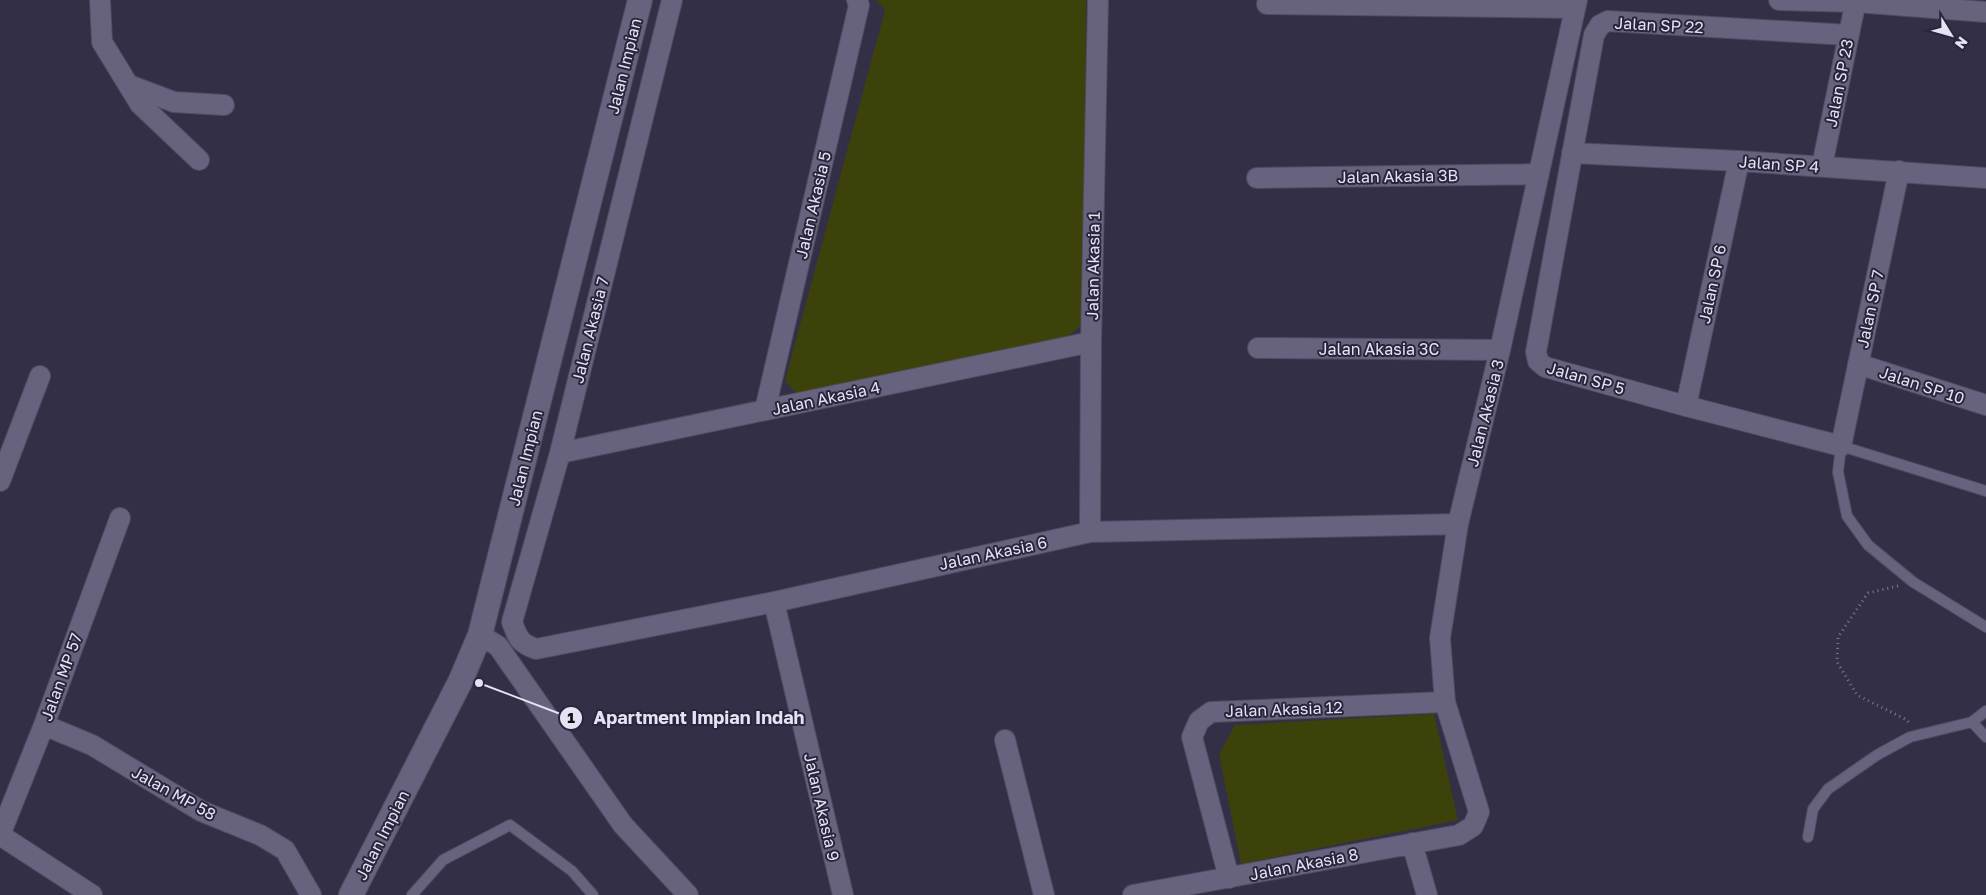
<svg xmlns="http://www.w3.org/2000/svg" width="1986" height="895" font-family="'Golos Text',sans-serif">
	<rect width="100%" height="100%" fill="#332f47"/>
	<path fill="#3d420b" d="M876,0H1086L1085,322L1068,336L798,395L785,381L885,10Z
		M1434,714L1458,820L1241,864L1219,754L1235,725Z"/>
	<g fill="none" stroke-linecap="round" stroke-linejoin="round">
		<g stroke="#504c60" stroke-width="12">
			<path id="service" d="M1986,491L1841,446L1838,472L1847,516L1868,545L1913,582L1986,627
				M1986,711L1972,722L1986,737
				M1808,837L1813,809L1828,789L1877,755L1910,737L1972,722
				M412,895L443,860L510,825L572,871L593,895"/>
		</g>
		<g stroke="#504c60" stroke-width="22">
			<path id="minor" d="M100,0L102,42L140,104L199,160
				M672,0L560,453L512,622C518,639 520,643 536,649L774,602L1090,532L1458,524
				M1779,0L1856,2L1986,12
				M1267,4L1575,8
				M1849,35L1608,21L1600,25L1594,35L1536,352L1538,361L1545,367L1686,406L1841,446L1899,171
				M129,85L174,102L224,105
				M1572,153L1739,161L1986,178
				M1822,166L1856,0
				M1257,178L1539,174
				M1258,348L1500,350
				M1858,364L1986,405
				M1686,406L1739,161
				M765,410L859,5L857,0
				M560,453L1091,342
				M0,481L40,376
				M1090,532L1091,342L1098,0
				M774,602L843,895
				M480,635L498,646L623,825L688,895
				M44,725L92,745L201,811L260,835L285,850L311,895
				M1005,740L1044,895
				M0,835L44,725L120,518
				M0,835L92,895
				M1412,843L1427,895
				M1229,878L1192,737L1199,721L1211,712L1445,702
				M1133,895L1459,835L1473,826L1479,812L1445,702L1440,638L1458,524L1500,350L1577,0"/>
		</g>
		<g stroke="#504c60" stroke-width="26">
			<path id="tertiary" d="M351,895L460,682L480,635L640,0"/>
		</g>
		<path stroke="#7d798e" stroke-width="3" stroke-dasharray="1 4" stroke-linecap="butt" d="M1898,586L1868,593L1838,637L1837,662L1857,695L1907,720L1910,724"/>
		<use href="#service" stroke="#67637e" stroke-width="10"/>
		<use href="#minor" stroke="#67637e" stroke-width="20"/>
		<use href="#tertiary" stroke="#67637e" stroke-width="24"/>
	</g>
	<g text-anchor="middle" stroke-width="4" stroke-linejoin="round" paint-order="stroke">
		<g font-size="16" fill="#e5e3f3" stroke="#29253c">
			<text transform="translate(1659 25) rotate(3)" y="6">Jalan SP 22</text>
			<text transform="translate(624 66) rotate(-76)" y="6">Jalan Impian</text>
			<text transform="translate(1839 83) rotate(-79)" y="6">Jalan SP 23</text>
			<text transform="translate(1779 164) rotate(4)" y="6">Jalan SP 4</text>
			<text transform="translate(1398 176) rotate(-1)" y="6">Jalan Akasia 3B</text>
			<text transform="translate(813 205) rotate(-77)" y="6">Jalan Akasia 5</text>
			<text transform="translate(1093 266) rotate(-89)" y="6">Jalan Akasia 1</text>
			<text transform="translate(1712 284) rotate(-78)" y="6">Jalan SP 6</text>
			<text transform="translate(1870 309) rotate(-78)" y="6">Jalan SP 7</text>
			<text transform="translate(590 330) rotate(-76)" y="6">Jalan Akasia 7</text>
			<text x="1379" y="355">Jalan Akasia 3C</text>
			<text transform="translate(1586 378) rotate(16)" y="6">Jalan SP 5</text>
			<text transform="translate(1922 385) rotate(18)" y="6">Jalan SP 10</text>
			<text transform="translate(826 398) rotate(-12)" y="6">Jalan Akasia 4</text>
			<text transform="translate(1485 413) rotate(-76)" y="6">Jalan Akasia 3</text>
			<text transform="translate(525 458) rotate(-76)" y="6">Jalan Impian</text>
			<text transform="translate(993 553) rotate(-12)" y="6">Jalan Akasia 6</text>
			<text transform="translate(61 677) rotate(-70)" y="6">Jalan MP 57</text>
			<text transform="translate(1284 709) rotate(-2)" y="6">Jalan Akasia 12</text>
			<text transform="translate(174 793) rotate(29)" y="6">Jalan MP 58</text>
			<text transform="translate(822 807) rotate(77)" y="6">Jalan Akasia 9</text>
			<text transform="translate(382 835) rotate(-63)" y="6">Jalan Impian</text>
			<text transform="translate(1304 864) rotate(-11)" y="6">Jalan Akasia 8</text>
		</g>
	</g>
	<path fill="none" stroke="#e5e3f3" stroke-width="2" d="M479 683L571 718"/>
	<g fill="#e5e3f3" stroke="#29253c" stroke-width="2">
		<circle cx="479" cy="683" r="5"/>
		<circle cx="571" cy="718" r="12"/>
	</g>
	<g font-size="15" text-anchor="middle" font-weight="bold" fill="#111">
		<text x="571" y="723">1</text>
	</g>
	<g font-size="18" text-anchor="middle" font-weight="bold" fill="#e5e3f3" stroke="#29253c" stroke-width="4" stroke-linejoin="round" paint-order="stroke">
		<text x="699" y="724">Apartment Impian Indah</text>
	</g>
	<g transform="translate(1951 35) rotate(127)" stroke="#29253c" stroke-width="4" paint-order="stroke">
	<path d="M0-4L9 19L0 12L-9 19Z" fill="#e5e3f3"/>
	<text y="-8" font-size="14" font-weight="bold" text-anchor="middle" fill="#e5e3f3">N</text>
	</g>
</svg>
